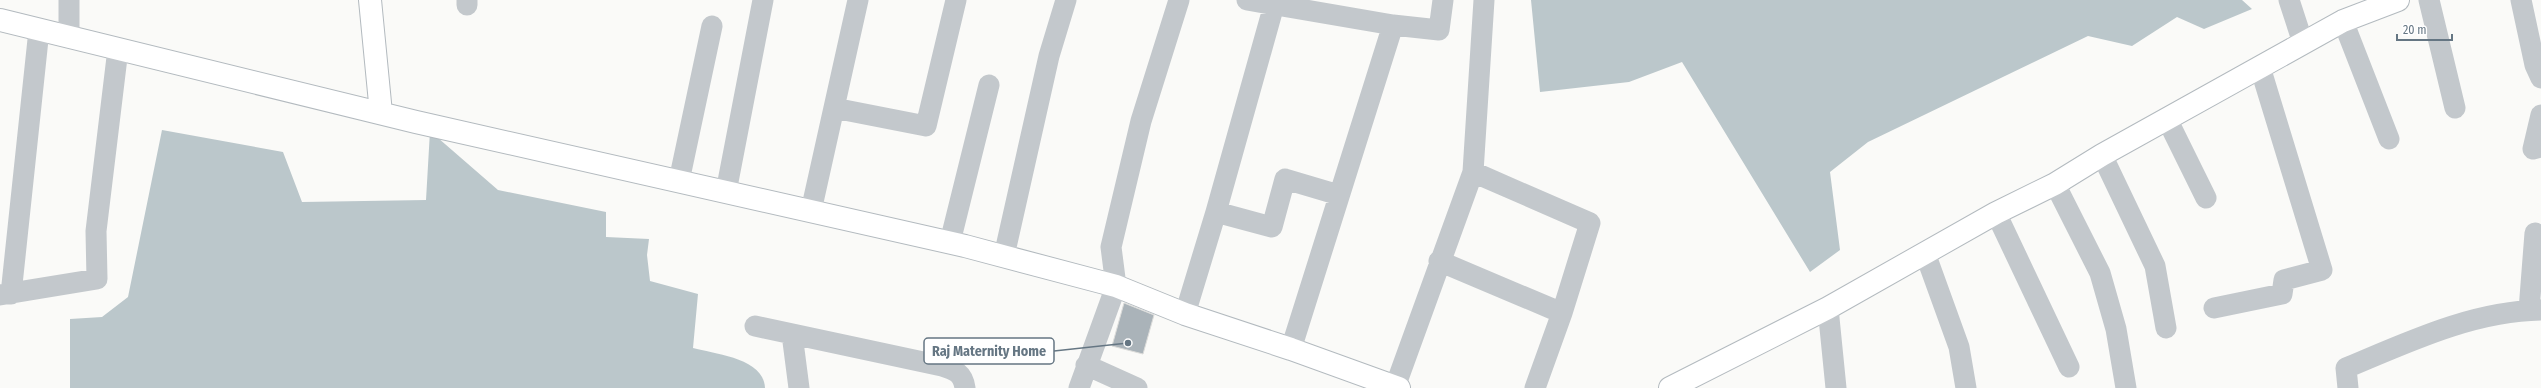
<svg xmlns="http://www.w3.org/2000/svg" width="2541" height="388" font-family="'Fira Sans Condensed',sans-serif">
	<rect width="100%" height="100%" fill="#fafaf8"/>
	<path fill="#bbc7cb" d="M1531,0H2242L2252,9L2204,29L2177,17L2132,46L2088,36L1868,142L1830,172L1840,250L1810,272L1682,62L1629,82L1540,92Z
		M162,130L283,152L302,202L426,200L430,131L498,190L606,212V237L649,239L647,255L650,281L698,294L693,348C715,354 764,358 765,388H70V319L102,317L128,297Z"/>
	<path fill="#aab3b9" stroke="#dcdcda" d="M1124,303L1154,315L1143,354L1112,346Z"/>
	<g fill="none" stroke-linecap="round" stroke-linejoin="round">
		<g stroke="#b3babf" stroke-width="24">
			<path id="secondary" d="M370,0L381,113
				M0,20L416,122L965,246L1116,286L1185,314L1291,349L1399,388
				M1670,388L1828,308L1996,213L2055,184L2102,155L2343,21L2398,0"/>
		</g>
		<path stroke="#c3c8cc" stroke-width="21" d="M69,0V37
			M467,0V5
			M1247,0L1393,25
			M2289,0L2303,43
			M2429,0L2455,108
			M2521,0L2535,65L2541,78
			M2343,21L2389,139
			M834,108L926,126L956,0
			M2541,115L2533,149L2541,147
			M2167,119L2206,198
			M2102,155L2155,266L2166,328
			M1473,172L1590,223L1562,313L1535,388
			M679,181L712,26
			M2055,184L2100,273L2116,329L2126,388
			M726,192L763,0
			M811,211L858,0
			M1216,212L1272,227L1285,179L1339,195
			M1996,213L2069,367
			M950,242L989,85
			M1925,253L1959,347L1966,388
			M1004,256L1049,56L1066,0
			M1439,261L1562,313
			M11,294L39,30
			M0,295L97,279L96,231L118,49
			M1828,308L1836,388
			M2214,308L2282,294L2284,280L2322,270L2260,67
			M2529,310L2535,233
			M1185,314L1216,212L1274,5
			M755,326L942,366C955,370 963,373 965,388
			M792,334L799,388
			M1291,349L1393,25L1439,30L1443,0
			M1086,365L1137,388
			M1395,387L1473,172L1484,0
			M1079,388L1116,286L1111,247L1141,121L1179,0
			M2348,388L2346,368C2408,342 2473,311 2541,310"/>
		<use href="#secondary" stroke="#fff" stroke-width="22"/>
	</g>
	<path fill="none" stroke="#657683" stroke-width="1.5" d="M1128 343L1054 351"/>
	<circle fill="#657683" stroke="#fff" stroke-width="1.5" cx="1128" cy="343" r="4"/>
	<rect fill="#fff" stroke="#657683" stroke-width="1.5" x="924" y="338" width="130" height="26" rx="4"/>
	<g font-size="14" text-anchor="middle" font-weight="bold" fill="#657683">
		<text x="989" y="356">Raj Maternity Home</text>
	</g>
	<path d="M2397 34v6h55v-6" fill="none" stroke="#657683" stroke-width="2"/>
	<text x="2403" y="34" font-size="12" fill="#657683" stroke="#ffffff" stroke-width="3" paint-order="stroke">20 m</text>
</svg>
